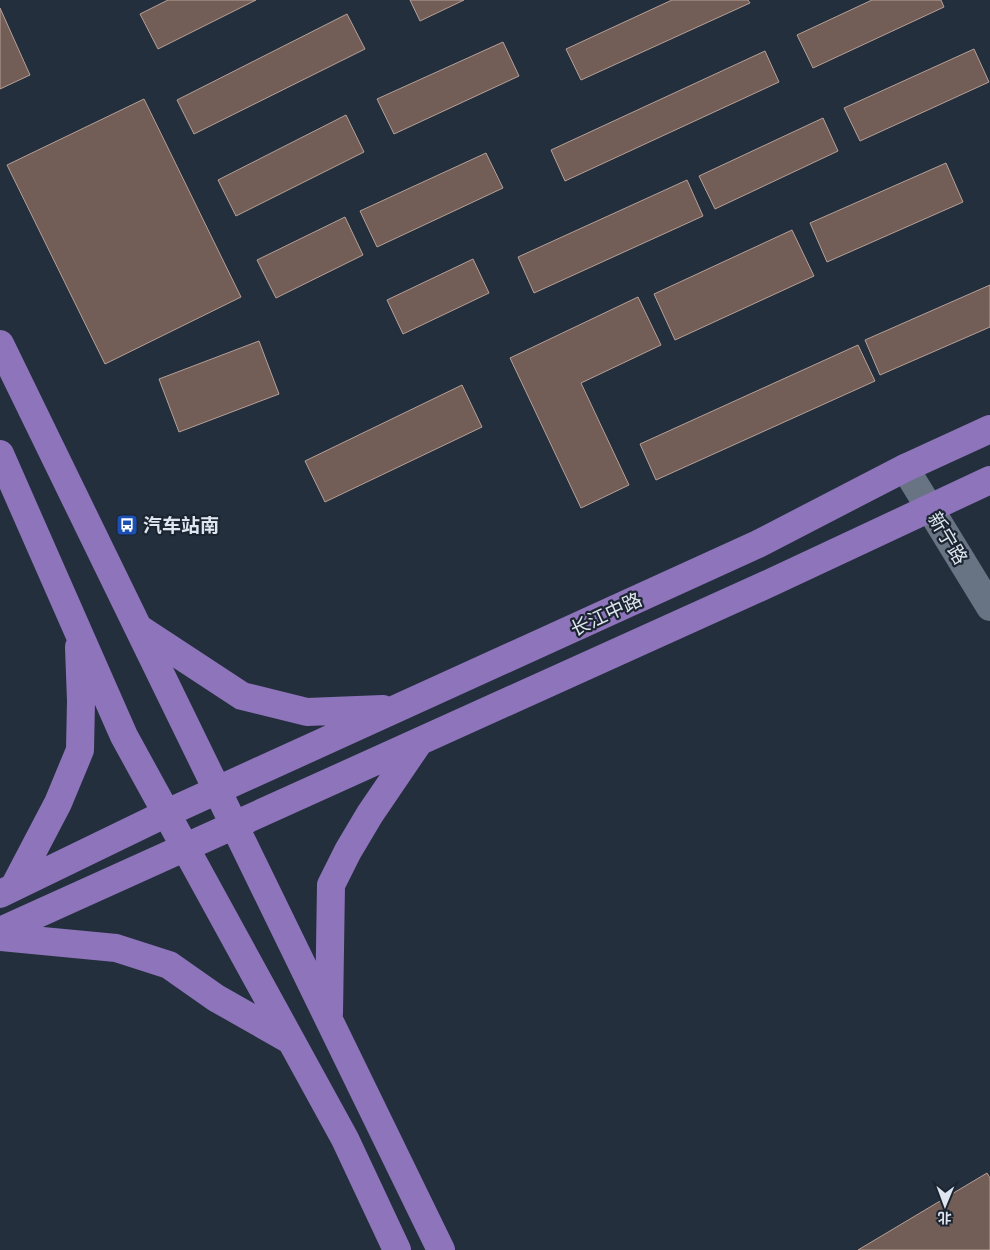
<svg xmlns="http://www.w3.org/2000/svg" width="990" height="1250" font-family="'PT Sans Narrow','Noto Sans SC',sans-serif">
	<rect width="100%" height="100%" fill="#242f3d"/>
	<path fill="#725e56" stroke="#b7a097" d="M168,0H256L158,49L140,14Z
		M410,0H464L420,21Z
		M672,0H748L750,3L581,80L566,49Z
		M872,0H941L944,7L813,68L797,35Z
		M0,8L30,75L0,89Z
		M347,14L365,49L194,134L177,100Z
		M503,42L519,76L394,134L377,99Z
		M974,49L989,82L860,141L844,108Z
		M765,51L779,82L565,181L551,150Z
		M144,99L241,297L105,364L7,165Z
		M346,115L364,152L236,216L218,180Z
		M823,118L838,151L715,209L699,176Z
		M486,153L503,188L377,247L360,211Z
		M946,163L963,202L827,262L810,223Z
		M687,180L703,216L534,293L518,257Z
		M345,217L363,255L276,298L257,260Z
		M792,230L814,276L675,340L654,294Z
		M473,259L489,293L403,334L387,300Z
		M990,285V327L880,375L865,340Z
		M638,297L661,345L581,383L629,485L581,508L510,358Z
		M259,341L279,394L179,432L159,379Z
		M858,345L875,381L656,480L640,444Z
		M462,385L482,427L325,502L305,461Z
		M987,1173L990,1178V1250H858Z"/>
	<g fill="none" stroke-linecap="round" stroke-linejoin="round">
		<path stroke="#687484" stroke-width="28" d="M905,468L990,607"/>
		<path stroke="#8e74bb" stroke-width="28" d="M0,344L441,1250
			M0,454L124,736L345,1139L397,1250
			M140,629L242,696L307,712L383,709
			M14,887L58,803L80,750L81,701L79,647
			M0,894L167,813L758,544L905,468L990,429
			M0,931L772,582L990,480
			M0,937L116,948L169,965L216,998L290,1040
			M329,1013L331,885L348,851L370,814L419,742"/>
	</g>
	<defs>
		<g id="bus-square" transform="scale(1.125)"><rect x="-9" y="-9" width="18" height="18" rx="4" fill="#1a4fb4" stroke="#1b2532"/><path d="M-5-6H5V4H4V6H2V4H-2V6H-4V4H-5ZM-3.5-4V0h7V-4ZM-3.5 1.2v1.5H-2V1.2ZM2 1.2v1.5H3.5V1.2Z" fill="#fff"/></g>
	</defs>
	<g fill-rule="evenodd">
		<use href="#bus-square" x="127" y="525"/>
	</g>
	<g text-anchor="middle" stroke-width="4.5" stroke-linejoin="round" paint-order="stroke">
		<g font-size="19" font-weight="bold" fill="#dfe6ef" stroke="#1b2532" text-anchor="start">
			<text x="143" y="532">汽车站南</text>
		</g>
		<g font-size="19" fill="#dfe6ef" stroke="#1b2532">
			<text transform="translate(948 538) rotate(59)" y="7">新宁路</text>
			<text transform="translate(606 614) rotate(-25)" y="7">长江中路</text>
		</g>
	</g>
	<g transform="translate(945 1205) rotate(181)" stroke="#1b2532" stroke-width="4" paint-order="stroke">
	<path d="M0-4L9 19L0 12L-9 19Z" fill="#dfe6ef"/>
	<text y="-8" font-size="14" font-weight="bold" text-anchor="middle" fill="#dfe6ef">北</text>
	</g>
</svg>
